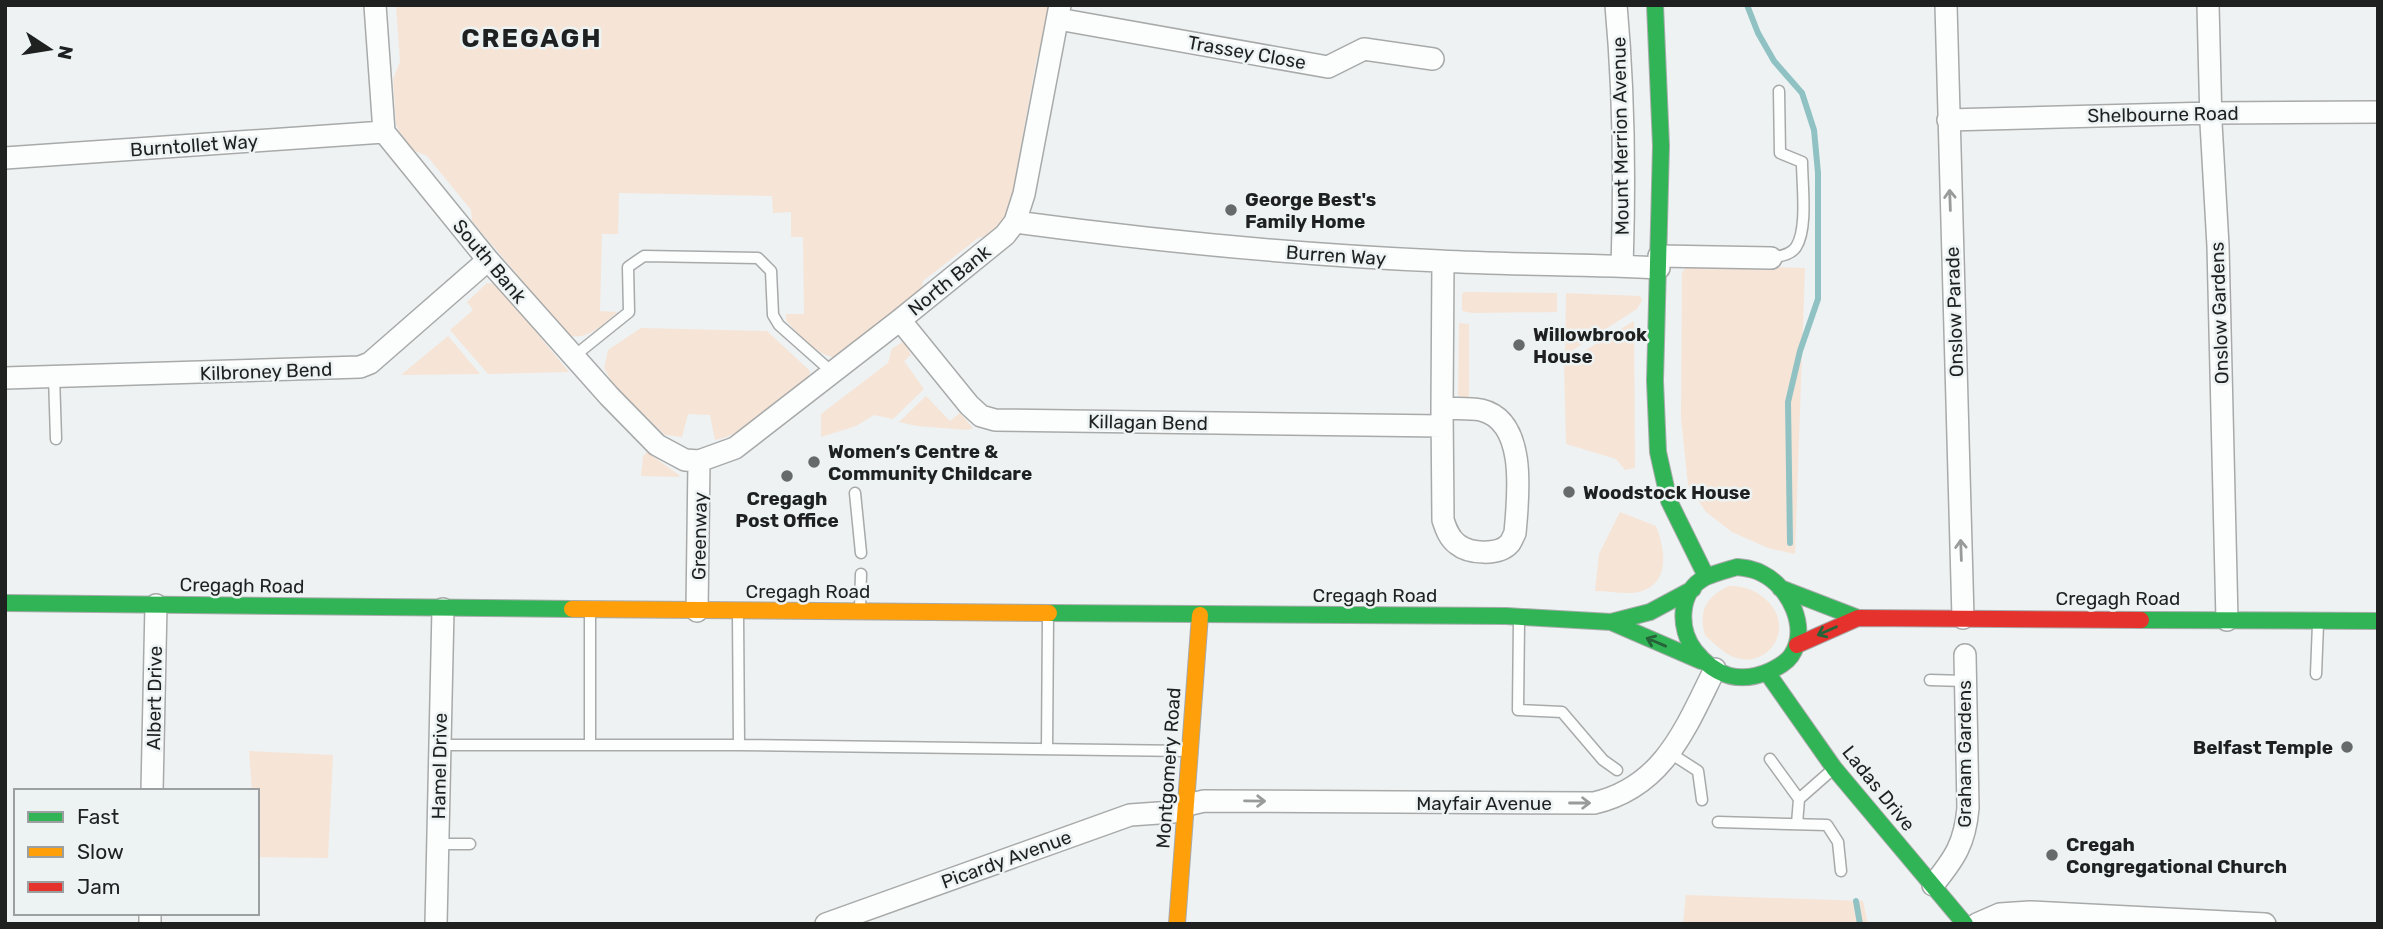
<svg xmlns="http://www.w3.org/2000/svg" width="2383" height="929" font-family="Rubik,sans-serif">
	<rect width="100%" height="100%" fill="#eef2f2"/>
	<path fill="#f6e4d7" d="M396,5H1055L1048,45L1037,57L1016,173L1022,186L1019,198L995,234L978,238L923,281L919,297L840,358C819,358 799,335 786,320V314H804L803,237H791V212L773,213L772,196L619,193L618,234H602L600,311L618,312C604,323 587,342 568,335L472,221L471,210L427,156L413,150L400,133L396,124L393,79L400,62Z
		M1687,265L1805,268L1795,554L1768,548L1732,532L1706,512L1688,485L1681,418L1682,273Z
		M487,283L494,284L500,289L569,372L488,374L450,330L473,310L467,302Z
		M1467,292L1557,293V312L1473,313L1462,311V293Z
		M1566,293L1640,296L1642,300L1637,309L1565,355Z
		M1634,321L1635,468L1625,470L1616,459L1566,444L1564,363Z
		M1459,323L1469,324V398L1463,399L1458,395Z
		M641,328L767,331L810,371L808,383C780,403 749,433 715,440L710,415L688,414L682,437L665,435L613,384L604,368L608,350Z
		M448,336L480,374L401,375Z
		M902,342L906,345L911,355L904,361L924,389L893,419L874,415L856,426L821,437V414L888,363L892,349Z
		M926,396L950,421L960,413L973,428L968,430L917,426L899,422Z
		M647,452L679,475V477L641,476L643,456Z
		M1620,512L1656,526C1665,549 1671,584 1639,592C1626,595 1609,591 1595,591L1599,554Z
		M1729,586C1741,586 1750,588 1760,595C1801,623 1769,673 1731,656C1722,651 1713,643 1705,635C1698,612 1706,596 1729,586Z
		M249,751L333,755L328,858L257,857V791H252Z
		M1686,895L1863,901L1868,924H1683Z"/>
	<g fill="none" stroke-linecap="round" stroke-linejoin="round">
		<path stroke="#90c2c4" stroke-width="6" d="M1747,5L1758,33L1774,61L1802,93L1814,130L1818,173V299L1800,351L1788,402L1790,543
			M1856,901L1860,924"/>
		<g stroke="#a8aaaa" stroke-width="13">
			<path id="lane" d="M1771,258C1780,256 1791,255 1796,247C1808,229 1802,184 1802,162L1780,153L1779,91
				M573,357L629,312L628,267L644,256L758,258L771,271L773,315L779,325L832,372
				M54,376L56,439
				M855,493L861,553
				M860,609L861,574
				M738,614L739,745
				M1519,621L1518,710L1562,712L1603,760L1617,770
				M2316,674L2318,624
				M1930,680L1965,681
				M439,745H739L1187,751
				M590,745V611
				M1047,749L1048,616
				M1670,753L1698,771L1702,800
				M1770,759L1799,799
				M1718,822L1827,825L1838,842L1841,871
				M1797,824L1799,799L1832,770
				M439,844H470"/>
		</g>
		<g stroke="#a8aaaa" stroke-width="24">
			<path id="street" d="M375,5L384,132L488,260L609,396L657,445L685,460L699,461L735,448L900,320L1005,235L1015,222L1024,194L1060,5
				M1616,5C1624,92 1625,178 1622,266
				M1946,5L1963,618
				M2208,5L2211,123L2218,246L2227,620
				M1058,19L1328,67L1364,49L1433,59
				M1948,120L2211,113L2378,112
				M5,158L384,132
				M1015,222C1156,241 1298,255 1440,261C1513,265 1586,264 1659,268
				M1659,256L1771,258
				M900,320L969,405L981,416L995,420L1442,426
				M5,378L360,367L370,363L488,260
				M1442,408C1455,409 1469,408 1481,410C1528,421 1518,498 1515,533C1513,537 1512,540 1510,543C1499,556 1469,554 1457,544C1449,538 1446,529 1443,520L1442,408L1443,262
				M697,611L699,461
				M152,791L156,605
				M1933,885C1955,858 1965,843 1968,808L1965,655
				M150,924V913
				M436,924L443,609
				M826,924L1130,815L1173,812L1187,805L1204,801L1594,803C1664,787 1686,727 1715,669
				M1977,924L2000,914L2030,912L2265,924"/>
		</g>
		<g stroke="#a8aaaa" stroke-width="18">
			<path id="fast" d="M1655,5L1661,146L1655,381L1658,452L1669,501L1706,576
				M1737,567C1746,568 1755,569 1763,574C1789,587 1810,628 1791,656C1786,663 1778,667 1770,671C1740,684 1716,677 1695,651C1678,629 1678,591 1706,577C1716,573 1727,570 1737,567Z
				M1780,588L1858,618
				M5,603L572,609
				M1049,613L1506,616L1611,622L1650,612L1693,589
				M2141,620L2378,621
				M1611,622L1701,661
				M1768,674L1834,768L1965,924"/>
		</g>
		<g stroke="#a8aaaa" stroke-width="18">
			<path id="slow" d="M572,609L1049,613
				M1177,924L1200,615"/>
		</g>
		<g stroke="#a8aaaa" stroke-width="18">
			<path id="jam" d="M1797,645L1858,618L2141,620"/>
		</g>
		<use href="#lane" stroke="#fcfdfd" stroke-width="10"/>
		<use href="#street" stroke="#fcfdfd" stroke-width="21"/>
		<use href="#fast" stroke="#30b455" stroke-width="16"/>
		<use href="#slow" stroke="#ff9f0a" stroke-width="16"/>
		<use href="#jam" stroke="#e5322d" stroke-width="16"/>
	</g>
	<defs><path id="oneway-shaft" d="M-6 0H5M1.5-3L5.5 0L1.5 3" fill="none" stroke-width="1.6" stroke-linecap="round" stroke-linejoin="round" transform="scale(1.75)"/></defs>
	<g stroke="#999a9a">
		<use href="#oneway-shaft" transform="translate(1950 200) rotate(-92)"/>
		<use href="#oneway-shaft" transform="translate(1961 550) rotate(-92)"/>
		<use href="#oneway-shaft" transform="translate(1255 801) rotate(1)"/>
		<use href="#oneway-shaft" transform="translate(1580 803)"/>
	</g>
	<g stroke="#276338">
		<use href="#oneway-shaft" transform="translate(1827 631) rotate(156)"/>
		<use href="#oneway-shaft" transform="translate(1656 642) rotate(-157)"/>
	</g>
	<g fill="#676a6a" stroke="#edf3f3" stroke-width="2.5">
		<circle cx="1231" cy="210" r="7"/>
		<circle cx="1519" cy="345" r="7"/>
		<circle cx="814" cy="462" r="7"/>
		<circle cx="787" cy="476" r="7"/>
		<circle cx="1569" cy="492" r="7"/>
		<circle cx="2347" cy="747" r="7"/>
		<circle cx="2052" cy="855" r="7"/>
	</g>
	<g text-anchor="middle" stroke-width="5" stroke-linejoin="round" paint-order="stroke">
		<g font-size="19" fill="#1f2121" stroke="#edf3f3">
			<text transform="translate(1247 52) rotate(10)" y="7">Trassey Close</text>
			<text transform="translate(2163 114) rotate(-1)" y="7">Shelbourne Road</text>
			<text transform="translate(1620 136) rotate(-91)" y="7">Mount Merrion Avenue</text>
			<text transform="translate(194 145) rotate(-4)" y="7">Burntollet Way</text>
			<text transform="translate(1336 255) rotate(4)" y="7">Burren Way</text>
			<text transform="translate(490 261) rotate(50)" y="7">South Bank</text>
			<text transform="translate(949 280) rotate(-39)" y="7">North Bank</text>
			<text transform="translate(1954 312) rotate(-92)" y="7">Onslow Parade</text>
			<text transform="translate(2219 313) rotate(-92)" y="7">Onslow Gardens</text>
			<text transform="translate(266 371) rotate(-2)" y="7">Kilbroney Bend</text>
			<text transform="translate(1148 422) rotate(1)" y="7">Killagan Bend</text>
			<text transform="translate(699 536) rotate(-89)" y="7">Greenway</text>
			<text transform="translate(242 585) rotate(1)" y="7">Cregagh Road</text>
			<text x="808" y="598">Cregagh Road</text>
			<text x="1375" y="602">Cregagh Road</text>
			<text x="2118" y="605">Cregagh Road</text>
			<text transform="translate(154 698) rotate(-89)" y="7">Albert Drive</text>
			<text transform="translate(1964 754) rotate(-90)" y="7">Graham Gardens</text>
			<text transform="translate(439 766) rotate(-89)" y="7">Hamel Drive</text>
			<text transform="translate(1168 768) rotate(-86)" y="7">Montgomery Road</text>
			<text transform="translate(1879 788) rotate(51)" y="7">Ladas Drive</text>
			<text x="1484" y="810">Mayfair Avenue</text>
			<text transform="translate(1006 859) rotate(-20)" y="7">Picardy Avenue</text>
		</g>
		<g font-size="19" font-weight="bold" fill="#1f2121" stroke="#edf3f3" text-anchor="start">
			<text x="1245" y="206">George Best's<tspan x="1245" dy="22">Family Home</tspan></text>
			<text x="1533" y="341">Willowbrook<tspan x="1533" dy="22">House</tspan></text>
			<text x="828" y="458">Women’s Centre &amp;<tspan x="828" dy="22">Community Childcare</tspan></text>
			<text x="1583" y="499">Woodstock House</text>
			<text x="787" y="505" text-anchor="middle">Cregagh<tspan x="787" dy="22">Post Office</tspan></text>
			<text x="2333" y="754" text-anchor="end">Belfast Temple</text>
			<text x="2066" y="851">Cregah<tspan x="2066" dy="22">Congregational Church</tspan></text>
		</g>
		<g font-size="26" font-weight="bold" letter-spacing="2" fill="#1f2121" stroke="#edf3f3">
			<text x="532" y="47">CREGAGH</text>
		</g>
	</g>
	<rect width="2383" height="929" fill="none" stroke="#1f2121" stroke-width="14"/>
	<rect x="14" y="789" width="245" height="126" fill="#edf3f3" stroke="#9b9f9f" stroke-width="2"/>
	<rect x="28" y="812" width="35" height="10" fill="#30b455" stroke="#9b9f9f" stroke-width="2"/>
	<text x="77" y="824" font-size="21" fill="#1f2121">Fast</text>
	<rect x="28" y="847" width="35" height="10" fill="#ff9f0a" stroke="#9b9f9f" stroke-width="2"/>
	<text x="77" y="859" font-size="21" fill="#1f2121">Slow</text>
	<rect x="28" y="882" width="35" height="10" fill="#e5322d" stroke="#9b9f9f" stroke-width="2"/>
	<text x="77" y="894" font-size="21" fill="#1f2121">Jam</text>
	<g transform="translate(49 49) rotate(102)" stroke="#edf3f3" stroke-width="5" paint-order="stroke">
	<path d="M0-5L12 26L0 18L-12 26Z" fill="#1f2121"/>
	<text y="-10" font-size="19" font-weight="bold" text-anchor="middle" fill="#1f2121">N</text>
	</g>
</svg>
